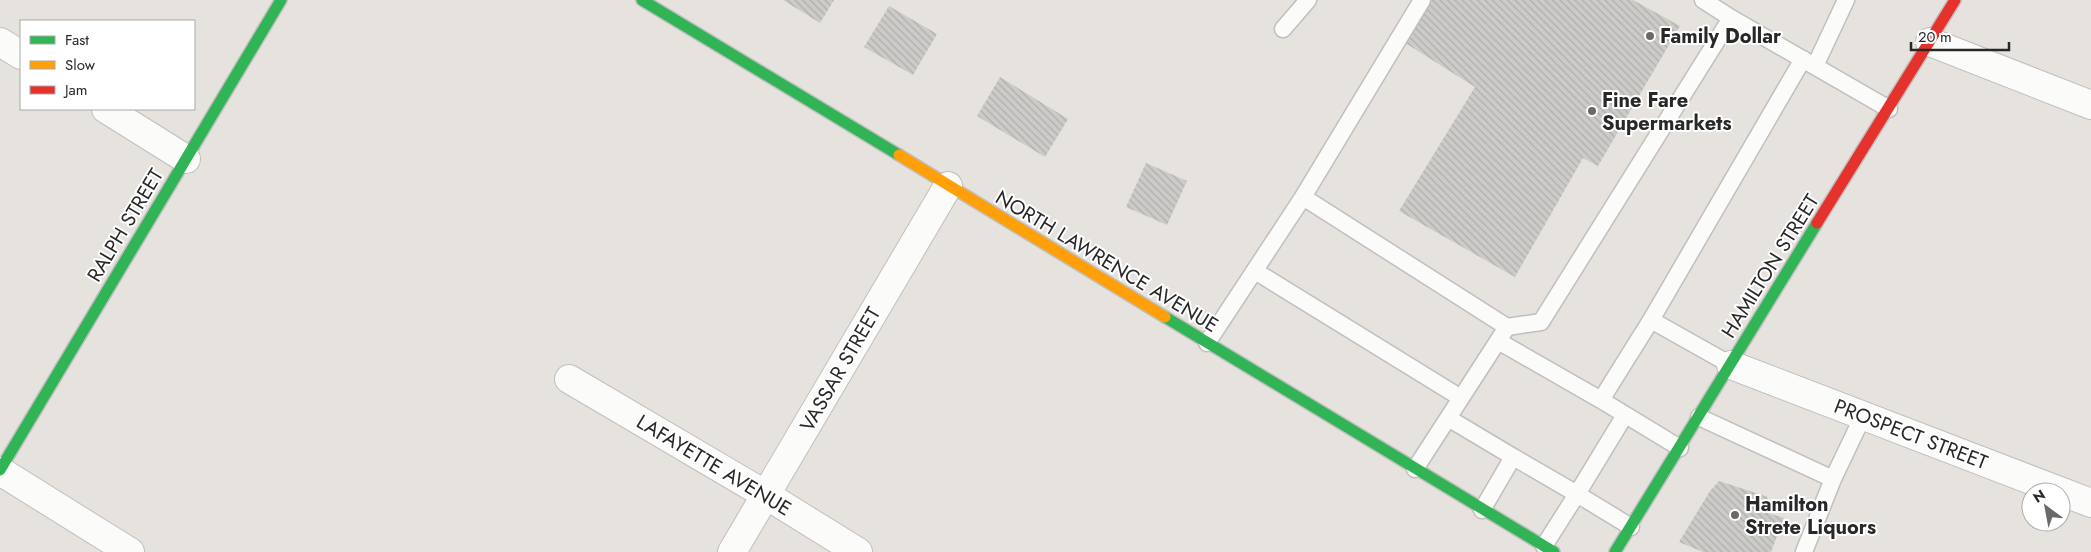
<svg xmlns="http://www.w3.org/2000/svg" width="2091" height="552" font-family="Jost,sans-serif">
	<defs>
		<pattern id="building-back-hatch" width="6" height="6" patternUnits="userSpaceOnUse" patternTransform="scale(1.25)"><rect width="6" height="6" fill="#cdcbc8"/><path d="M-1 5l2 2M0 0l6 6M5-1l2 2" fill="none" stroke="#b0aeac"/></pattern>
	</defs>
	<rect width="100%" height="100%" fill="#e6e3de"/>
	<path fill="url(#building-back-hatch)" d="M783,0H834L820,23Z
		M1422,0H1633L1680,26L1598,166L1583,158L1515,277L1399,211L1475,87L1399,39Z
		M889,6L937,34L913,75L864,47Z
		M1000,77L1068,119L1045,157L977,116Z
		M1146,163L1187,181L1167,225L1126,207Z
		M1719,481L1768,497L1765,512L1784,518L1771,552H1703L1679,542L1710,491Z"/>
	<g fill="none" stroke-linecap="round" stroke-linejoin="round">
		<g stroke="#c0bfbf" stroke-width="19">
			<path id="lane" d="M1731,18L1889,109
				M1283,29L1308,0
				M1815,66L1846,0
				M1303,197L1422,0
				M1255,271L1461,398
				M1651,320L1601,400L1680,448
				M1507,327L1541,322L1731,18L1703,0
				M1498,341L1601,400
				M1207,343L1303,197L1507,327L1415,469
				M1731,365L1651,320L1803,59
				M1625,415L1577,494L1631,527
				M1699,417L1833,479
				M1448,418L1515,458
				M1482,510L1513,457L1515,458L1577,494L1544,546
				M1804,552L1833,479L1863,416"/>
		</g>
		<g stroke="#c0bfbf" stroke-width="30">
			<path id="street" d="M0,42L21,55
				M1930,42L2091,105
				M106,109L186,159
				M1731,365L2091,503
				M569,379L766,495L858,552
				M0,471L130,552
				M732,552L948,186"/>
		</g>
		<g stroke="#c0bfbf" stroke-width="14">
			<path id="fast" d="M642,0L899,155
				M1165,317L1554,552
				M0,470L281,0
				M1615,552L1817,223"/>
		</g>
		<g stroke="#c0bfbf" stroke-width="14">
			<path id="slow" d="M899,155L1165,317"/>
		</g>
		<g stroke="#c0bfbf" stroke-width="14">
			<path id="jam" d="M1817,223L1955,0"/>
		</g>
		<use href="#lane" stroke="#fbfbfa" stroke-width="16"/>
		<use href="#street" stroke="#fbfbfa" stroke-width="28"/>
		<use href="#fast" stroke="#30b455" stroke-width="11"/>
		<use href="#slow" stroke="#ff9f0a" stroke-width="11"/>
		<use href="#jam" stroke="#e5322d" stroke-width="11"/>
	</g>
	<g fill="#6a6968" stroke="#fff" stroke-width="2">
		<circle cx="1650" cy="36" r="5"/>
		<circle cx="1592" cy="111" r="5"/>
		<circle cx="1735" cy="515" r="5"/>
	</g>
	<g text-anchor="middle" stroke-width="4" stroke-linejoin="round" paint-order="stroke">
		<g font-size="20" font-weight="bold" fill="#282828" stroke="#fff" text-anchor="start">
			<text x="1660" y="43">Family Dollar</text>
			<text x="1602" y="107">Fine Fare<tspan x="1602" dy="23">Supermarkets</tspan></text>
			<text x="1745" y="511">Hamilton<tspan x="1745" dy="23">Strete Liquors</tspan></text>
		</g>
		<g font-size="20" fill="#282828" stroke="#fff">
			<text transform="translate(125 225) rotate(-59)" y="7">RALPH STREET</text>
			<text transform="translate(1107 261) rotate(31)" y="7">NORTH LAWRENCE AVENUE</text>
			<text transform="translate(1770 266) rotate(-58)" y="7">HAMILTON STREET</text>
			<text transform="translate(840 369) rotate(-60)" y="7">VASSAR STREET</text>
			<text transform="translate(1911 434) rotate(21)" y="7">PROSPECT STREET</text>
			<text transform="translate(714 465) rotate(31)" y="7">LAFAYETTE AVENUE</text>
		</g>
	</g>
	<rect x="20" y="20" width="175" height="90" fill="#ffffff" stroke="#a9a9a9"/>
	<rect x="30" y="36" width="25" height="8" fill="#30b455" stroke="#a9a9a9"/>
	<text x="65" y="45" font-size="15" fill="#282828">Fast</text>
	<rect x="30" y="61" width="25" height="8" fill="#ff9f0a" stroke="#a9a9a9"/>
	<text x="65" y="70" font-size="15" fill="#282828">Slow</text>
	<rect x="30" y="86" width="25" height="8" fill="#e5322d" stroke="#a9a9a9"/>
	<text x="65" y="95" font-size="15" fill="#282828">Jam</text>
	<g transform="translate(2046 507) rotate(328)"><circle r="24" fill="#ffffff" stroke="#a9a9a9"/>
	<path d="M0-4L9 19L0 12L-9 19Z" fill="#6a6968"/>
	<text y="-8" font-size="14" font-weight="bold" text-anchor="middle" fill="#282828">N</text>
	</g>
	<path d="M1911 42v8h98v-8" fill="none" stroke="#282828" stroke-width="2.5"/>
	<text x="1918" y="42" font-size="15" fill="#282828" stroke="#ffffff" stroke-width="4" paint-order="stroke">20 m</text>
</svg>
